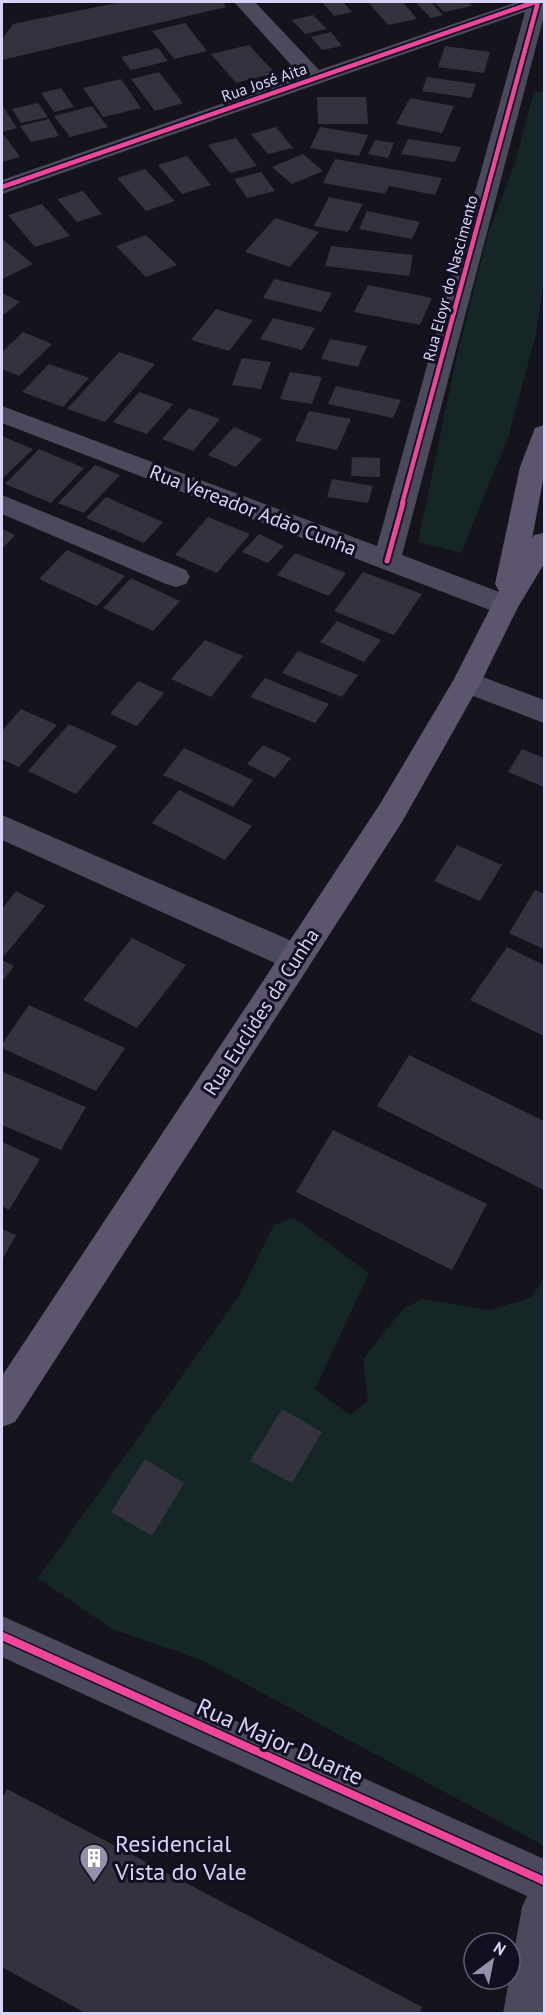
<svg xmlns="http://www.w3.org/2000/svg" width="546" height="2015" font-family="'PT Sans',sans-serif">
	<rect width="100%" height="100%" fill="#15141c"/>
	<path fill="#142726" d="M534,91L544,92V280L536,334L508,438L461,553L418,542L456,360L488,234L514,166Z
		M294,1218L369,1273L315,1389L350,1415L368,1401L363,1359L403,1309L423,1299L489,1310L531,1298L544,1278V1846L202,1660L112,1629L38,1578L239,1296L274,1225Z"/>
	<path fill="#33323e" d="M121,2H223L226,7L2,60V39L13,24Z
		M322,2H343L352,12L334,16Z
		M368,2H403L417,19L388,25Z
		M431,2L443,15L431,18L416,3Z
		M434,2H468L472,6L444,12Z
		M313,15L327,29L305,34L292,20Z
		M185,23L207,51L174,59L152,31Z
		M331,32L342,46L322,50L311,37Z
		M249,45L275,73L236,83L211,54Z
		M445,46L490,52L484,73L438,67Z
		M158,48L168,61L131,70L121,57Z
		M159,72L183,103L155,111L131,79Z
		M427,77L476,84L471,98L422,91Z
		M121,79L141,108L103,117L83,88Z
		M61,88L74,107L54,112L41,93Z
		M317,97H366L368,124H318Z
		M410,98L454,106L442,133L396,124Z
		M38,103L48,117L21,123L12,109Z
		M2,105L17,128L2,132Z
		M92,106L108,127L70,137L54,116Z
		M49,119L59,136L31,142L20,126Z
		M276,127L293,148L268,154L251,134Z
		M320,127L368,135L359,156L310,148Z
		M2,135H4L20,157L2,162Z
		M236,138L257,166L230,173L208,145Z
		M408,139L461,147L455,162L401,154Z
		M375,140L394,143L388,158L368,154Z
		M303,154L323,171L292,184L272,167Z
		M187,156L211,185L182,194L158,165Z
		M335,159L442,178L435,195L389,186L385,194L323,183Z
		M145,169L175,201L146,211L117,178Z
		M261,172L275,191L247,198L234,179Z
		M83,191L102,214L77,222L57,199Z
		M329,197L363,204L348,232L314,226Z
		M42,204L70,236L35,247L8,215Z
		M367,211L420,222L412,239L359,229Z
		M275,218L319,232L290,267L245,252Z
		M146,235L177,265L146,277L116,246Z
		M2,239L33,264L2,279Z
		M331,246L413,255L409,276L325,266Z
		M274,279L332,293L321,312L263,298Z
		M368,285L432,298L420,325L354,312Z
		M2,293L20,302L2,316Z
		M216,309L253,320L229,351L191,340Z
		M273,318L315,328L302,350L260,339Z
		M23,332L52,344L19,376L2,369V352Z
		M330,339L367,346L358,367L321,359Z
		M119,352L155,364L105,422L67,409Z
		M242,358L271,362L261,389L232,385Z
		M49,364L89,378L63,407L22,392Z
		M290,372L322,377L312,404L280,399Z
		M336,386L401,400L393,418L328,404Z
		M139,392L173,404L147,434L113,422Z
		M189,408L220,419L193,451L162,439Z
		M309,411L351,419L337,450L295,441Z
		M234,427L262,439L236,467L208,455Z
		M2,436L33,449L2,479Z
		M39,449L84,468L51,503L5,484Z
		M352,457L380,458V477L351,476Z
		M95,465L120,475L84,513L58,503Z
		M332,479L373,486L368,503L327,497Z
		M106,497L163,522L144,543L86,518Z
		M208,517L250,534L217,573L175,555Z
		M2,529L15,535L2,549Z
		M259,534L284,546L268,563L242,552Z
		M67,550L125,576L97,606L39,579Z
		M295,553L346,573L329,596L277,575Z
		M363,572L422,594L394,635L334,611Z
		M131,578L180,601L153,631L103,608Z
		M337,621L381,640L364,662L320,642Z
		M205,640L243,656L211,697L171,679Z
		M298,651L358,675L342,697L282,673Z
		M265,678L329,704L315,723L250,697Z
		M138,681L164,693L137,726L110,714Z
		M21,709L57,725L19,767L2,759V731Z
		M69,724L117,746L76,794L28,771Z
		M263,745L291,758L275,778L247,764Z
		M184,748L253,780L233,807L163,775Z
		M522,749L544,758V787L508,772Z
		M179,790L252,826L225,860L152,823Z
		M457,845L502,865L480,901L434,881Z
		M535,890L544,894V949L509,933Z
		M16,891L45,906L4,956L2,955V909Z
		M132,938L186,965L137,1028L83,1000Z
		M507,947L544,965V1036L470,1000Z
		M2,960L14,966L2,982Z
		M29,1005L125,1048L96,1091L2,1048V1044Z
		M409,1055L544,1121V1190L377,1106Z
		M3,1072L86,1107L61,1150L2,1125Z
		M333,1130L487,1204L452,1270L296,1192Z
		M2,1142L40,1159L9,1210L2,1206Z
		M2,1229L16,1235L2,1260Z
		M282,1409L322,1432L292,1483L250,1461Z
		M145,1459L184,1483L152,1536L111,1512Z
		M7,1789L422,2007L419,2014H87L2,1967V1798Z"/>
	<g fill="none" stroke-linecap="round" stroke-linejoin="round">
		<path fill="#4a4a5c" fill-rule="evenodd" d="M234,2H255L319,70L517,2H544V16L402,555L515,598L519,605L515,612L505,615L495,612L2,423V406L377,546L525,12L2,194V180L301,76Z
			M2,495L186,570L190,577L186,584L176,587L166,584L2,514Z
			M467,671L544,700V723L457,690L453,682L457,674Z
			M2,815L308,948L313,958L308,968L297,971L286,968L2,840Z
			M2,1616L544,1859V2014H503L522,1907L527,1896L2,1657Z"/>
		<path fill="#5c556d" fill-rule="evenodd" d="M544,425V475L532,539L534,535L544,533V564L518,607L481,682L402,822L15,1422L2,1427V1376L380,804L454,679L499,591L495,584L520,467L535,428Z"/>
		<g stroke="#121020" stroke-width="8">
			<path id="cycleway-far2" d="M2,187L535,2
				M402,504L538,2"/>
		</g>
		<g stroke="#121020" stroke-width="9">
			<path id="cycleway-far1" d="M387,561L403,503"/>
		</g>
		<g stroke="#121020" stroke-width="11">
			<path id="cycleway" d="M2,1636L544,1881"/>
		</g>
		<use href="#cycleway-far2" stroke="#ed469a" stroke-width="4.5"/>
		<use href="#cycleway-far1" stroke="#ed469a" stroke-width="5"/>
		<use href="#cycleway" stroke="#ed469a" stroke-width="8"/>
	</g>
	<defs>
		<g id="building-pin" transform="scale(1.5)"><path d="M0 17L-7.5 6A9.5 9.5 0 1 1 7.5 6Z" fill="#9391ac" stroke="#121020"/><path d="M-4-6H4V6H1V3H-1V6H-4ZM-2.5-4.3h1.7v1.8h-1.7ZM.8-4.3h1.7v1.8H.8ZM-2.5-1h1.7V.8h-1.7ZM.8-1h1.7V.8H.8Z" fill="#fff"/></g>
	</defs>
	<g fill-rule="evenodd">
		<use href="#building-pin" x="94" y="1858"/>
	</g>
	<g text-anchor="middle" stroke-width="6" stroke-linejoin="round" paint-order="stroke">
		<g font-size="16" fill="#d7d4fa" stroke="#121020">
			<text transform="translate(264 82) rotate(-19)" y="6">Rua José Aita</text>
			<text transform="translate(450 278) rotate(-75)" y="6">Rua Eloyr do Nascimento</text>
		</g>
		<g font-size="20" fill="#d7d4fa" stroke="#121020">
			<text transform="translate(253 510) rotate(21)" y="7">Rua Vereador Adão Cunha</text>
			<text transform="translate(261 1012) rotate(-57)" y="7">Rua Euclides da Cunha</text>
		</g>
		<g font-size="24" fill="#d7d4fa" stroke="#121020">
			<text transform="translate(280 1742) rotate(24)" y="8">Rua Major Duarte</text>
		</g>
		<g font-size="24" fill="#d7d4fa" stroke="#121020" text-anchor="start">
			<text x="115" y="1852">Residencial<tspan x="115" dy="28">Vista do Vale</tspan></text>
		</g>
	</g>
	<rect width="546" height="2015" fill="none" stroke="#d7d4fa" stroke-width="6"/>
	<g transform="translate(492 1961) rotate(32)"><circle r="28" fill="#121020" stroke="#615e77" stroke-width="1.5"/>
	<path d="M0-4.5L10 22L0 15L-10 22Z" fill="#9391ac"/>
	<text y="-9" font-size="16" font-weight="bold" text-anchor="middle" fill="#d7d4fa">N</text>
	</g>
</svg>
